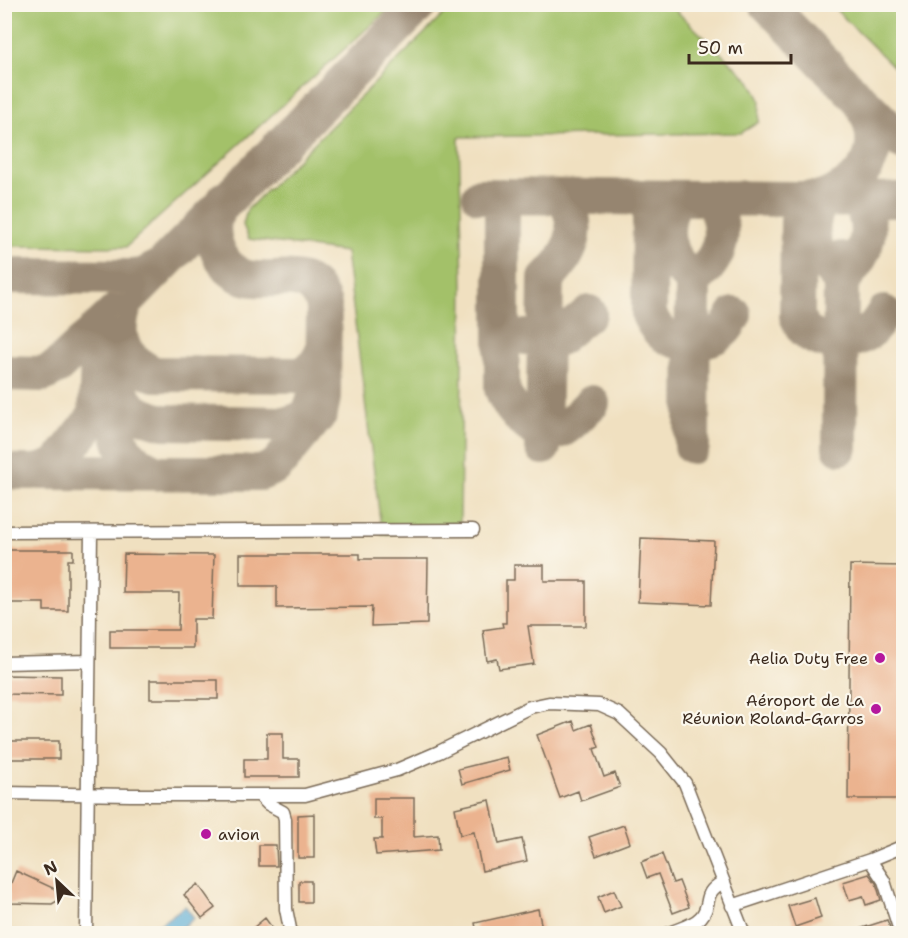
<svg xmlns="http://www.w3.org/2000/svg" width="908" height="938" font-family="'Shantell Sans',sans-serif">
	<rect width="100%" height="100%" fill="#fbf7ec"/>
	<filter id="ink" filterUnits="userSpaceOnUse"><feTurbulence type="fractalNoise" baseFrequency=".0167" numOctaves="2"/><feDisplacementMap in="SourceGraphic" scale="12" xChannelSelector="R" yChannelSelector="G"/><feConvolveMatrix kernelMatrix="1 2 1 2 8 2 1 2 1" color-interpolation-filters="sRGB"/></filter>
	<filter id="wash" filterUnits="userSpaceOnUse"><feTurbulence type="fractalNoise" baseFrequency=".008" numOctaves="4" result="noise"/><feDisplacementMap in="SourceGraphic" scale="24" xChannelSelector="R" yChannelSelector="G"/><feGaussianBlur stdDeviation="1.35" result="paint"/><feColorMatrix in="noise" values="0 0 0 0 0 0 0 0 0 0 0 0 0 0 0 0 0 1.4 0 .05"/><feComposite in="paint" operator="in"/></filter>
	<g filter="url(#wash)">
		<rect width="100%" height="100%" fill="#f0e0c0"/>
		<path fill="#a3c169" stroke="#6f7644" stroke-width="1.5" d="M5,4H393V5L126,247L5,246Z
			M453,5H670L750,81L760,100L759,122L741,133L459,137L463,284L460,525L382,535L346,252L249,239L243,225L247,210Z
			M831,5H903V76Z"/>
		<path fill="#59aad4" stroke="#4a6a79" stroke-width="1.5" d="M185,906L194,918L175,933H148Z"/>
		<g fill="none" stroke-linecap="round" stroke-linejoin="round">
			<path stroke="#96856f" stroke-width="36" d="M767,4L859,99C889,146 870,180 821,199C803,237 815,253 841,281C865,257 878,231 858,199
				M864,103L904,143
				M480,196L904,200
				M502,196V389C510,410 536,443 563,429C574,423 583,410 592,403
				M675,198C660,233 666,256 693,281L692,446
				M650,220L649,315C653,322 656,329 663,334C679,345 709,343 723,331C728,327 731,320 734,315
				M798,221L797,316C799,320 801,325 804,329C817,345 848,344 866,334C874,329 879,321 884,313
				M4,276L132,277L143,276L158,268
				M693,281C722,258 729,231 711,198
				M126,302C112,336 121,358 154,374L300,375C314,369 318,362 324,349
				M526,337L559,338L589,313
				M4,373L44,374L57,367L126,302L420,4
				M118,374C123,408 130,413 163,422L287,424C303,420 310,416 314,399
				M118,384C118,427 110,454 157,473
				M543,447L546,279C571,256 584,228 563,197
				M840,447L841,259
				M4,471C23,472 43,475 58,463L96,415L98,356
				M40,472L261,473L276,466L320,413L323,398L324,305C310,265 279,284 248,278C224,274 210,242 214,220C216,213 222,205 225,199"/>
		</g>
		<g id="blocks">
			<path fill="#ebb38f" d="M641,538L714,541L711,605L638,602Z
				M4,550H73V560H68V611H44V603H4Z
				M124,554L214,555L212,619H193V648H110V630H178L179,593H123Z
				M240,554H360V559H428L427,624L371,626L372,607L277,608V586H240Z
				M514,565H544V581H586V626H528L534,664L499,669L497,659L487,661L483,630L503,627L502,623H506V580H514Z
				M850,565L903,566V799H848Z
				M4,675L61,676V695L4,694Z
				M150,680H218V699H150Z
				M573,721L576,730L591,724L599,747L594,749L604,777L615,773L620,787L581,801L578,791L560,798L537,735Z
				M267,733H283V759H299V777H244V759H267Z
				M4,741H59V759H4Z
				M507,757L510,770L462,784L458,769Z
				M374,798H414V837L438,835L439,850L376,855L374,839H382V819H374Z
				M490,800L499,844L522,839L527,861L482,871L474,832L460,835L455,808Z
				M314,814V858H298V815Z
				M624,825L630,843L596,856L589,837Z
				M259,845H276L277,866H259Z
				M662,854L673,883L679,881L689,907L673,913L658,874L647,878L641,862Z
				M16,871L55,889L60,895L59,900L52,904L9,903V891L4,888V884L11,883Z
				M869,874L876,883L881,900L866,905L863,896L849,900L843,882Z
				M299,881H311V902H299Z
				M198,884L215,908L202,918L184,895Z
				M614,890L621,906L604,913L598,897Z
				M815,898L821,918L795,927L788,906Z
				M538,909L543,933H477L475,923Z
				M265,918L276,933H247Z
				M887,920L892,933H853V931Z"/>
		</g>
	</g>
	<g filter="url(#ink)">
		<use href="#blocks" fill-opacity="0" stroke="#7a6a57" stroke-width="1.5"/>
		<g fill="none" stroke-linecap="round" stroke-linejoin="round">
			<g stroke="#7a6a57" stroke-width="15">
				<path id="street" d="M4,532L473,530
					M4,663L89,661
					M4,793L131,795H305L397,770L439,752L530,707L549,703L599,705L619,714L661,753L685,783L744,934
					M259,795L268,804L283,812L285,819L286,909L291,934
					M870,860L904,846
					M732,906L870,860L884,881L901,934
					M86,934L91,532
					M667,934C678,929 693,926 701,917C713,903 701,894 723,882"/>
			</g>
			<use href="#street" stroke="#fff" stroke-width="12"/>
		</g>
	</g>
	<g fill="#b5179e" stroke="#fbf7ec" stroke-width="2">
		<circle cx="880" cy="658" r="6"/>
		<circle cx="876" cy="709" r="6"/>
		<circle cx="206" cy="834" r="6"/>
	</g>
	<g text-anchor="middle" stroke-width="4.5" stroke-linejoin="round" paint-order="stroke">
		<g font-size="16" fill="#3b2a1e" stroke="#fbf7ec" text-anchor="end">
			<text x="868" y="664">Aelia Duty Free</text>
			<text x="864" y="706">Aéroport de La<tspan x="864" dy="18">Réunion Roland-Garros</tspan></text>
			<text x="218" y="840" text-anchor="start">avion</text>
		</g>
	</g>
	<rect width="908" height="938" fill="none" stroke="#fbf7ec" stroke-width="24"/>
	<g transform="translate(57 881) rotate(334)" stroke="#fbf7ec" stroke-width="4.5" paint-order="stroke">
	<path d="M0-4.5L10 22L0 15L-10 22Z" fill="#3b2a1e"/>
	<text y="-9" font-size="16" font-weight="bold" text-anchor="middle" fill="#3b2a1e">N</text>
	</g>
	<path d="M689 54v9h102v-9" fill="none" stroke="#3b2a1e" stroke-width="3"/>
	<text x="698" y="54" font-size="18" fill="#3b2a1e" stroke="#fbf7ec" stroke-width="4.5" paint-order="stroke">50 m</text>
</svg>
